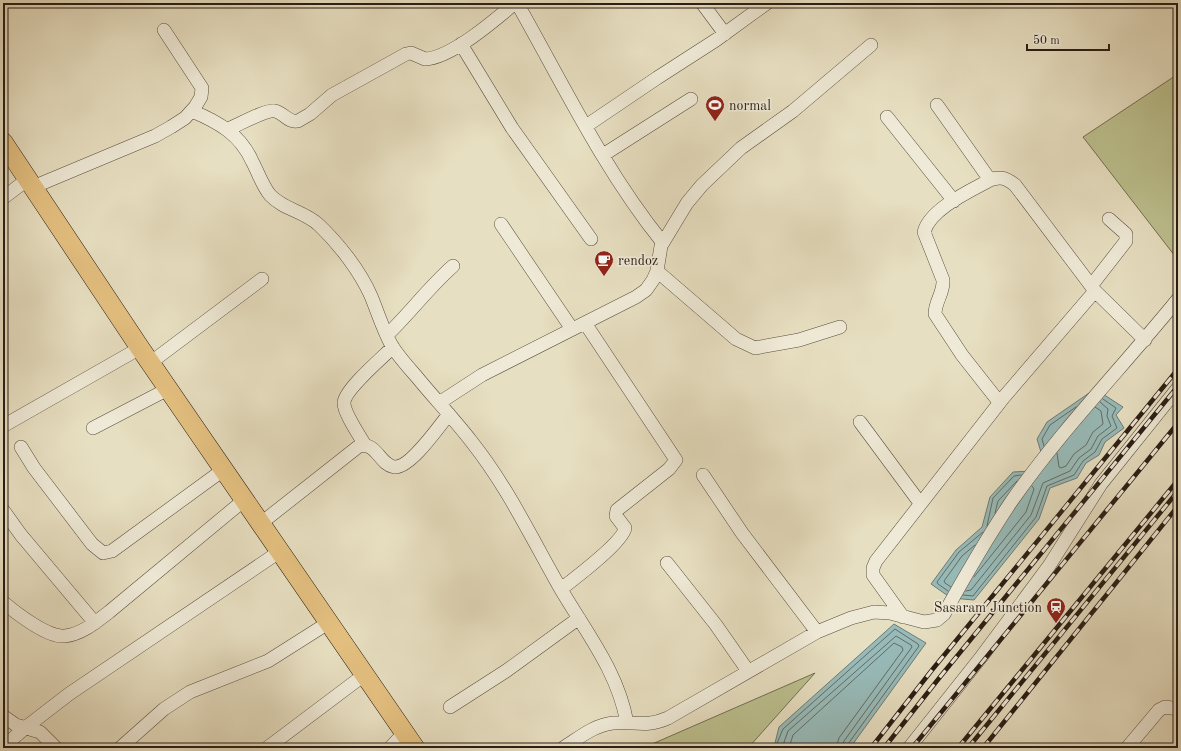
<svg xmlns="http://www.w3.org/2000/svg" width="1181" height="751" font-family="'Old Standard TT',serif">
	<rect width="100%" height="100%" fill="#e7dfc1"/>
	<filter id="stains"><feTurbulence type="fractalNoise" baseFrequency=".005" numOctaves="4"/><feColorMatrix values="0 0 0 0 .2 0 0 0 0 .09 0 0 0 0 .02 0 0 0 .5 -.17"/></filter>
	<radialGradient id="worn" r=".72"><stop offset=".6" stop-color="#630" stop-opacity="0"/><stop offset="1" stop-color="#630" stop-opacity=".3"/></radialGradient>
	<path fill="#bcc08e" stroke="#726e51" d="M1178,74V260L1083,137Z
		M815,673L748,748H643Z"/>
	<path fill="#98bbb9" stroke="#6c7b77" d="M1095,389L1123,407L1116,415L1124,428L1105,442L1099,455L1086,463L1077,478L1050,488L1039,519L974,600L951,598L931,584L956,550L982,527L990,497L1013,472L1031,471L1044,462L1037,439L1047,422Z
		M894,624L926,643L850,748H770L775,743L779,727Z"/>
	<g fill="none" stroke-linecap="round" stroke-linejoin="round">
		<path stroke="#606c66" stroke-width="1" d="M1044,446L1042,439L1050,425L1076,407
			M1057,453L1059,467L1061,468L1066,466L1074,454L1086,445L1093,432L1103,424L1101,411L1095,407
			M995,513L998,501L1017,481
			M987,526L993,498L1014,476L1021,475
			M974,577L1026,512L1034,489L1032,486
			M951,587L945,583L944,581L962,556L975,545
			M948,591L938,584L937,582L959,552L983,532
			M966,591L971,590L1031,515L1043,483L1070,471L1079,458L1091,449L1098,436L1111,426L1107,416L1108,409L1100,402
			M963,595L973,596L1036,517L1047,486L1074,475L1083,461L1095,452L1102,439L1117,428L1112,416L1116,408L1103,399
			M775,748L783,729L895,629L918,644L919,646L848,744L847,748
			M782,748L788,731L896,636L911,645L912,647L844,741L842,748
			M789,748L793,735L894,643L902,647L903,650L839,738L836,748"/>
		<g stroke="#584d3f" stroke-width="14">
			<path id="minor" d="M517,3C563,84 604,170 663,243
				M702,3L725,34
				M461,44L512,128L591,239
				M937,105L990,180
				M192,111C218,122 240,134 252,161C258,172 262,185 270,195C284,210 304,211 319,225C339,244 360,271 371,296C378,313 383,330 392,346C399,357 408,367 416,376C434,398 454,419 471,441C507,486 531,537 559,586C585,631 618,671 627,723
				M887,117L954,201
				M586,126L657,78L716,40L767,3
				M228,129C238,125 267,109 275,111C284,113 288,123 298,121L310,114L332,95L406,54L411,53L425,59C451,58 495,20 515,3
				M603,155L691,99
				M33,187L155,136L171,127L185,118L195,107L201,97L202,88L164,30
				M3,198L28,179
				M501,224L572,329
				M657,271L736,339L755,348L799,340L840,327
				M1091,286L1126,241V234L1109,219
				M387,335C410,313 429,287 453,266
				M150,363L262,279
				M999,402L962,355L935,314C935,301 944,293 943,280L924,232C930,209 970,191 990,180C1001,176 1006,178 1015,185L1095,291L1145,340
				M439,403L482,375L636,297L646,290L653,280L657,271L661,246L687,203L702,185L741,148L793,111L871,45
				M860,422L920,503
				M3,426L140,348
				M93,428L168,389
				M365,445C359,435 344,413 344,403C344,390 383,357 393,347
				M21,447L34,468L92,544L103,553L112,551L223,470
				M703,475L742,533L817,632
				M3,510L21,535L95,623
				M260,524L359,446C377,442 379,464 394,467C410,469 440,425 449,414
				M667,563L716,625L748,671
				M561,589C574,579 623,542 625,528L616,516L617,510L669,469L676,460L585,323
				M3,602C16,613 48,638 65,636C82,634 96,622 109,612L243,501
				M903,617L873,575V568L876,561L1004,397L1095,291
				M450,707L506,671L579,618
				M3,716L16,725L40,732L56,748
				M3,747L25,728L69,694L279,552
				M120,748L164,709L190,692L268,661L328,623
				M267,748L364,675
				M390,748L404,733
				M563,748C579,738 594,725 613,723C636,721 645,728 668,718L817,632L851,618L874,612L890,613L924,622L937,620L944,614C965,576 987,538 1011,502C1061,430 1123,367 1178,299
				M909,748L982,656L1049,566L1101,484L1178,388
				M1127,748L1159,710L1165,707L1178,709"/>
		</g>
		<g stroke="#291c14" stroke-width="20">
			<path id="highway" d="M3,142L140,348L415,748"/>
		</g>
		<use href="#minor" stroke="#efead7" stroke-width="13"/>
		<use href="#highway" stroke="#e4c080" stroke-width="19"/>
		<g stroke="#291c14" stroke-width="4.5">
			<path id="rail" d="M871,748L932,670L1178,369
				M884,748L940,677L1178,386
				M912,748L1178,423
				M958,748L1178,480
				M968,748L1178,491
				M983,748L1178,506"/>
		</g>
		<use href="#rail" stroke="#efead7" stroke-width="3" stroke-dasharray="9" stroke-linecap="butt"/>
	</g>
	<defs>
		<g id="stadium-pin" transform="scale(1)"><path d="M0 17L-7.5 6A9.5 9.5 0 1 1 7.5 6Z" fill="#8f2418" stroke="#efead7"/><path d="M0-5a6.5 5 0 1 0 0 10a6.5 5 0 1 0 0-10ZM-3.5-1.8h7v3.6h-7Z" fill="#fff"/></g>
		<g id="cafe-pin" transform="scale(1)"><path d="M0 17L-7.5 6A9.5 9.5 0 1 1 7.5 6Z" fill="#8f2418" stroke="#efead7"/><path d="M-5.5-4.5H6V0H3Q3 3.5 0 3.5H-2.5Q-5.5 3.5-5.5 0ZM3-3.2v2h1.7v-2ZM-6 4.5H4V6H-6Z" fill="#fff"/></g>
		<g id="station-pin" transform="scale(1)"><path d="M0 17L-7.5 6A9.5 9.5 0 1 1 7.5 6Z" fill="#8f2418" stroke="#efead7"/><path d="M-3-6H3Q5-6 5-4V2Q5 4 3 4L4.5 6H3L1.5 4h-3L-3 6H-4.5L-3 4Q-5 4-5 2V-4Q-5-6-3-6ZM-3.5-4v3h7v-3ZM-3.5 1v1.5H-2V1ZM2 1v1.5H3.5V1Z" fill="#fff"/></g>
	</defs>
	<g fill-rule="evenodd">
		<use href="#stadium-pin" x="715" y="105"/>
		<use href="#cafe-pin" x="604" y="260"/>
		<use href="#station-pin" x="1056" y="607"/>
	</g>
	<g text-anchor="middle" stroke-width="3.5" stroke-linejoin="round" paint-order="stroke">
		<g font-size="14" fill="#291c14" stroke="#efead7" text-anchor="start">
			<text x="729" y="110">normal</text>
			<text x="618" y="265">rendoz</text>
			<text x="1042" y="612" text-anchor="end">Sasaram Junction</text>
		</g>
	</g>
	<rect width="1181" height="751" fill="none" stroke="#e7dfc1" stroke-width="16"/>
	<rect x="4" y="4" width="1173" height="743" fill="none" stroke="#291c14" stroke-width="2"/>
	<rect x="8" y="8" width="1165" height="735" fill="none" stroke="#291c14"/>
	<path d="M1027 44v6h82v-6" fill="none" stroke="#291c14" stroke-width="2"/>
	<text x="1033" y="44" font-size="12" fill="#291c14" stroke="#efead7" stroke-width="3" paint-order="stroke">50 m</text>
	<rect width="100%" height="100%" filter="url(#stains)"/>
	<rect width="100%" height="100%" fill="url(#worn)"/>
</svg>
